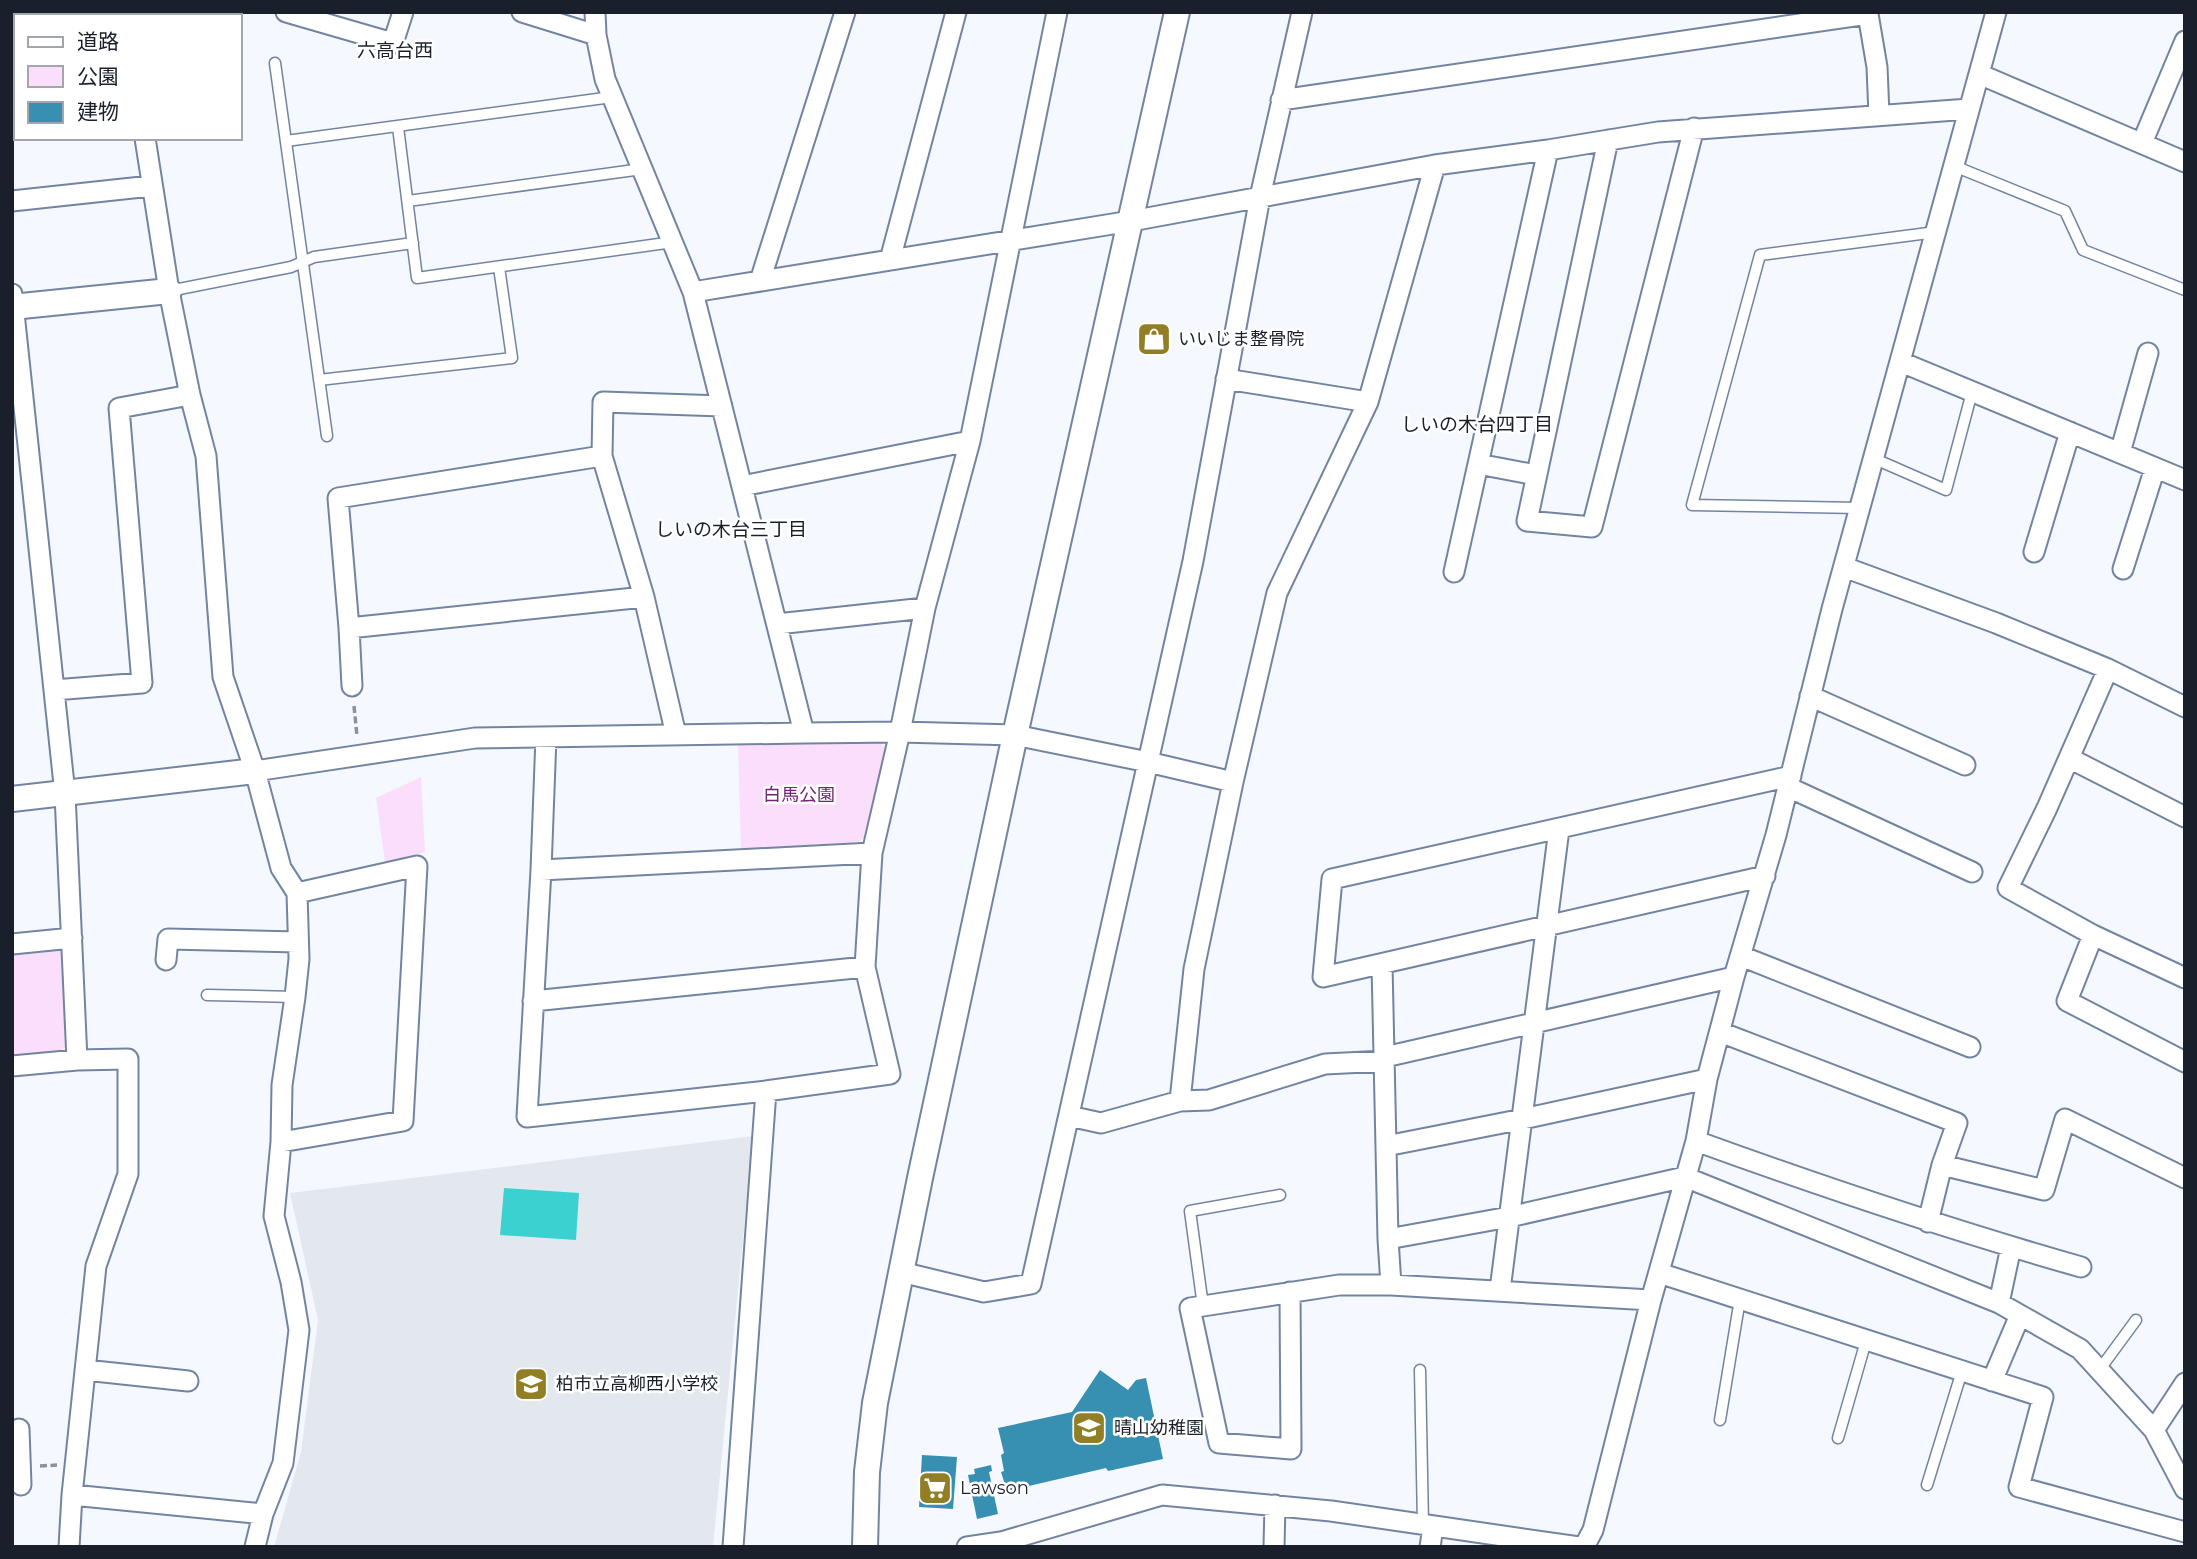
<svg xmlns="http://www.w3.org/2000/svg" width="2197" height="1559" font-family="Montserrat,'Noto Sans JP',sans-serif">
	<rect width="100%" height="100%" fill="#f5f9ff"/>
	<path fill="#e3e8ef" d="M753,1136L713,1547H274L301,1452L318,1320L290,1193Z"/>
	<path fill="#fadefb" d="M880,742L885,749L868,835L859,842L741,850L738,745Z
		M421,777L425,852L385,862L376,798Z
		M53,944L64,955L68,1043L59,1053L12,1057V949Z"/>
	<path fill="#3bd1d1" d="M504,1188L579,1193L576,1240L500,1235Z"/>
	<path fill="#378fb1" d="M1100,1370L1128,1390L1136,1380L1146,1378L1163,1459L1108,1471L1106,1468L1007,1491L1001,1472L1004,1471L1001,1455L1004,1453L998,1428L1072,1412Z
		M922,1455L957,1457L953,1509L919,1507Z
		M991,1465L992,1471L989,1472L998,1514L977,1519L968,1475L975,1474L974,1469Z"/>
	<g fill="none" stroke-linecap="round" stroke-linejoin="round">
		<g stroke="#7384a1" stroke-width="13">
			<path id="service" d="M275,63L327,436
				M398,127L417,278L673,242
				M286,141L612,97
				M1954,166L2065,211L2083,250L2185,290
				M408,201L642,169
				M169,291L291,267L314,257L413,243
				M319,380L512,358L499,267
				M1875,459L1946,490L1972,392
				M1859,508L1692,505L1760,255L1936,232
				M207,995L295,997
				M1203,1306L1190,1211L1280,1195
				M2100,1369L2136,1320
				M1420,1370L1423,1525
				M1720,1420L1740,1299
				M1838,1438L1866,1341
				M1927,1485L1962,1371"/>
		</g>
		<g stroke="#7384a1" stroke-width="23">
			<path id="minor" d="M286,12L393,43L403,12
				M522,12L596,35
				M595,12L596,35L605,79L693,292L804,733
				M1868,14L1877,67L1879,115
				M169,16L170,12
				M1979,74L2185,162
				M12,90H16
				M1281,100L1868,14L1867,12
				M145,138L169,291L190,395L206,456L223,677L255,771L281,868L297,893L299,959L295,997L282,1085L281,1142L274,1216L291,1282L299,1330L283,1463L263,1514L255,1547
				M1608,140L1527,521L1592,527L1694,128
				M2142,143L2185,41
				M12,201L151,186
				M890,260L956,12
				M760,281L845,12
				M693,292L1131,221L1435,165L1548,150L1658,132L1969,109
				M12,294L65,794L77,1060
				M1901,362L2185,480
				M1226,379L1368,402
				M2120,453L2148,353
				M602,456L338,498L349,628L644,597
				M1478,464L1536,475
				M742,486L970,441
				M2034,552L2070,432
				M1844,567L1996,623L2108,669L2185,707
				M2123,569L2155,468
				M1454,572L1548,150
				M777,624L925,608
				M349,628L352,686
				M2108,669L2047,808L2008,888L2093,935L2067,1001L2185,1062
				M54,690L142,683L119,408L190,395
				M1810,696L1965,765
				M676,735L644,597L602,456L603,402L722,406
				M546,737L541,870L527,1117L766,1091L890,1074L865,967L872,853L900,732L925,608L970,441L1057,12
				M2069,758L2185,817
				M255,771L475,738L804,733L900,732L1015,735L1148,762L1193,561L1260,197L1302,12
				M1788,787L1972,872
				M541,870L872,853
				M1765,876L1323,977L1332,879L1791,776
				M2093,935L2185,978
				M12,944L72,938
				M1741,956L1970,1047
				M166,960L168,939L298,942
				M1382,964L1388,1239L1391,1285
				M533,1001L865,967
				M1720,1032L1957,1123L1942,1165L1928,1222
				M1385,1057L1734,977
				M12,1066L77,1060L128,1059V1174L96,1266L72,1495L69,1547
				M1180,1101L1194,969L1233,782L1277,593L1368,402L1435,165
				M1069,1116L1101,1123L1180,1101L1209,1100L1325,1064L1385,1061
				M1696,1141C1823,1187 1951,1230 2081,1267
				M281,1142L403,1121L417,866L297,893
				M1386,1146L1523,1119L1707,1079
				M1942,1165L2044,1190L2065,1119L2185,1178
				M1388,1239L1509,1217L1685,1177L1999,1303L2080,1349L2154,1430L2185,1489
				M901,1272L984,1292L1031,1284L1148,762L1233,782
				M1659,1273L2043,1397L2019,1487L2185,1532
				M1500,1290L1559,829
				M1290,1292L1291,1449L1219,1443L1190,1308L1203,1306L1339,1285H1391L1651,1300
				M1999,1303L2011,1247
				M85,1370L188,1381
				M1992,1381L2020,1315
				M19,1429L21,1485
				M2154,1430L2185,1383
				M72,1495L263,1514
				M733,1547L766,1091
				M967,1547L1001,1542L1162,1495L1331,1511L1579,1547
				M1274,1547L1275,1505
				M1430,1547L1433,1527
				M1584,1547L1593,1530L1651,1300L1696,1141L1707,1079L1734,977L1776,835L1832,609L1996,12"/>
		</g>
		<g stroke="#7384a1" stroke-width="28">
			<path id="tertiary" d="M12,307L169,291
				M12,799L255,771
				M865,1547L867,1472L875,1403L920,1178L1015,735L1177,12"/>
		</g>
		<path stroke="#8c919a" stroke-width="3.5" stroke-dasharray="7 3.5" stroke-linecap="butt" d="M354,706L357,736
			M40,1466L57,1465"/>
		<use href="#service" stroke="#fff" stroke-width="10"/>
		<use href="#minor" stroke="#fff" stroke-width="19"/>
		<use href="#tertiary" stroke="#fff" stroke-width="24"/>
	</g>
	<defs>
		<g id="shop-square" transform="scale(1.75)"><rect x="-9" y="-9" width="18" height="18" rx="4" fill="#917e25" stroke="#fff"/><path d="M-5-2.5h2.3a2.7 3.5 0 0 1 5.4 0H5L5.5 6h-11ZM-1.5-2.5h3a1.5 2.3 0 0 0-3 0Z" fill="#fff"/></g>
		<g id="school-square" transform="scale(1.75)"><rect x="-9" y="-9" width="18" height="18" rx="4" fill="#917e25" stroke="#fff"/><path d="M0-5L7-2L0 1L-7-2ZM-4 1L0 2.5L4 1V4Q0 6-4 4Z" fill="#fff"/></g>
		<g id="supermarket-square" transform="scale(1.75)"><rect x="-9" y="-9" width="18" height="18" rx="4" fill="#917e25" stroke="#fff"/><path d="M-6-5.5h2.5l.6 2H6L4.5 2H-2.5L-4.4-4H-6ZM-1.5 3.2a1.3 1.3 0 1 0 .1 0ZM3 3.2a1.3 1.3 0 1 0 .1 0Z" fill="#fff"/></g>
	</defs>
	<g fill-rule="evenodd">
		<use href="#shop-square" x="1154" y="339"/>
		<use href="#school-square" x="531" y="1384"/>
		<use href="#school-square" x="1089" y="1428"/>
		<use href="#supermarket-square" x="935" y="1488"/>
	</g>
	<g text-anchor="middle" stroke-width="5" stroke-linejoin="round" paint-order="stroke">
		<g font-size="18" fill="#19202b" stroke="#fff" text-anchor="start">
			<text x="1178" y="345">いいじま整骨院</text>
			<text x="556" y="1390">柏市立高柳西小学校</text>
			<text x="1114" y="1434">晴山幼稚園</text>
			<text x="960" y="1494">Lawson</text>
		</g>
		<g font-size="18" fill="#722478" stroke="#fff">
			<text x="799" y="801">白馬公園</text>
		</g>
		<g font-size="19" fill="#19202b" stroke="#fff">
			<text x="395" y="57">六高台西</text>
			<text x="1477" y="431">しいの木台四丁目</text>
			<text x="731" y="536">しいの木台三丁目</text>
		</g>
	</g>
	<rect width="2197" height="1559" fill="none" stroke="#19202b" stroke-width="28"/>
	<rect x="14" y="14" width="228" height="126" fill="#ffffff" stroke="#a3a6aa" stroke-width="2"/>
	<rect x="28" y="37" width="35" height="10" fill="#ffffff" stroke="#a3a6aa" stroke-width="2"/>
	<text x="77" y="49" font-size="21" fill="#19202b">道路</text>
	<rect x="28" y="66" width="35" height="21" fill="#fadefb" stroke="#a3a6aa" stroke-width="2"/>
	<text x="77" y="84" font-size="21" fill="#19202b">公園</text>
	<rect x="28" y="102" width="35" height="21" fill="#378fb1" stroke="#a3a6aa" stroke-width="2"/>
	<text x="77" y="119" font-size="21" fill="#19202b">建物</text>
</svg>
